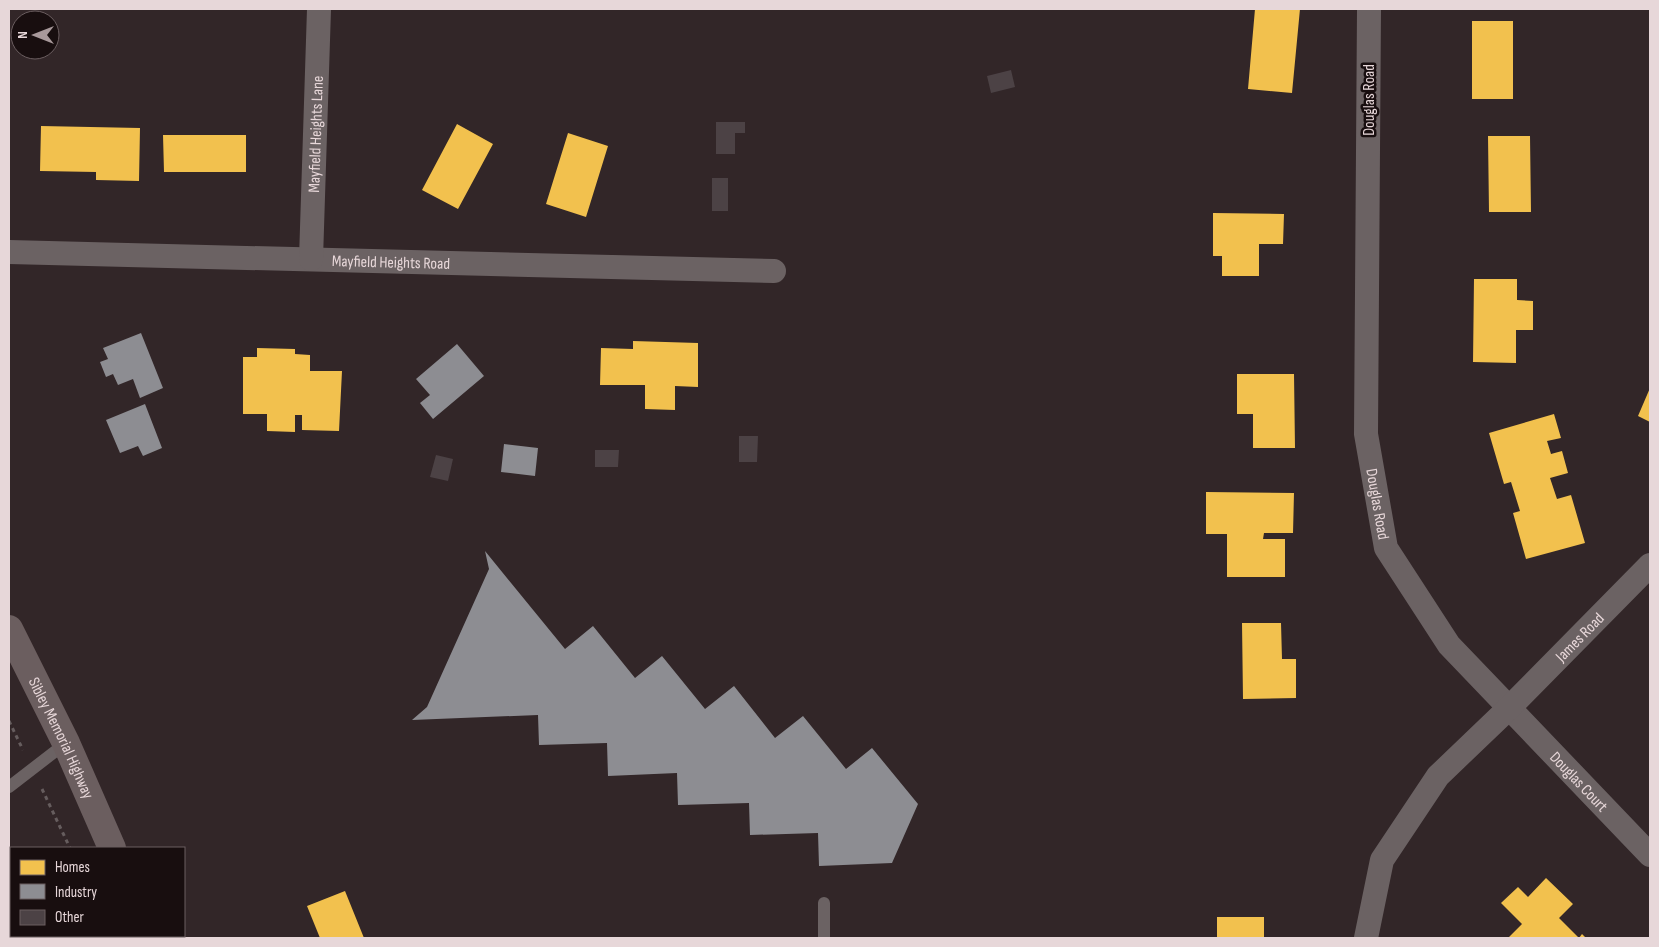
<svg xmlns="http://www.w3.org/2000/svg" width="1659" height="947" font-family="'Sofia Sans Condensed',sans-serif">
	<rect width="100%" height="100%" fill="#322628"/>
	<path fill="#f2c14e" d="M1255,9H1300L1292,93L1248,89Z
		M1472,21H1513V99H1472Z
		M457,124L493,144L458,209L422,190Z
		M41,126L140,128L139,181L96,180V172L40,171Z
		M568,133L608,146L586,217L546,204Z
		M163,135H246V172H164Z
		M1488,136H1530L1531,212H1489Z
		M1213,213L1284,214L1283,244H1259V276H1222V256H1213Z
		M1474,279H1517V300L1533,301V330H1516V363L1473,362Z
		M633,341L698,343V387L675,386V410L645,409V385H600L601,348L633,349Z
		M257,348L295,349V354L310,355V371H342L339,431L302,430V415H295V432L267,431V414H243V357H257Z
		M1237,374H1294L1295,448H1253V414H1237Z
		M1650,388V422L1638,416Z
		M1554,414L1561,438L1547,441L1551,454L1562,451L1568,473L1550,478L1557,499L1571,495L1585,543L1526,559L1513,513L1520,511L1511,482L1504,484L1489,433Z
		M1206,492L1294,493L1293,533H1264L1263,539H1285V577H1227V534H1206Z
		M1242,623H1281L1282,659H1296V698L1243,699Z
		M1546,878L1573,904L1559,918L1579,938L1582,934L1586,938H1508L1522,924L1501,903L1518,887L1528,897Z
		M345,891L364,938H320L307,906Z
		M1217,917H1264V938H1217Z"/>
	<path fill="#8d8d92" d="M141,333L163,388L140,398L133,379L118,385L113,374L106,377L100,362L108,359L103,348Z
		M457,344L484,376L433,419L420,403L430,395L416,379Z
		M145,404L162,448L143,456L138,446L120,453L106,420Z
		M504,444L538,448L535,476L501,472Z
		M485,551L565,649L593,626L635,678L662,656L705,709L734,686L775,738L803,716L846,769L872,748L918,804L892,863L819,866L818,833L750,835L749,803L678,805L677,773L608,776L607,743L539,745L538,715L412,720L427,707L489,569Z"/>
	<path fill="#4c4245" d="M1011,70L1015,87L991,93L987,76Z
		M716,122H745V133H735V154H716Z
		M712,178H728V211H712Z
		M739,436H758L757,462H739Z
		M595,450H619L618,467H595Z
		M436,455L453,459L448,481L430,477Z"/>
	<g fill="none" stroke-linecap="round" stroke-linejoin="round">
		<path stroke="#665d5e" stroke-width="3" stroke-dasharray="4 4" stroke-linecap="butt" d="M9,721L23,750
			M42,789L70,848
			M109,936L110,938"/>
		<path stroke="#6b6263" stroke-width="12" d="M9,787L66,743
			M824,903V938
			M9,914L11,919
			M19,936L20,938"/>
		<g stroke="#6b6263" stroke-width="24">
			<path id="s1" d="M1369,9L1366,434L1386,548L1449,645L1650,855"/>
			<path id="s2" d="M9,252L774,271"/>
			<path id="s3" d="M311,259L319,9"/>
			<path id="s4" d="M1366,938L1382,860L1438,776L1509,708L1650,565"/>
		</g>
		<g stroke="#6b5e5f" stroke-width="28">
			<path id="s5" d="M9,629L66,743L112,848"/>
			<path d="M153,936L154,938"/>
		</g>
	</g>
	<g text-anchor="middle" stroke-width="5" stroke-linejoin="round" paint-order="stroke">
		<g font-size="16" fill="#e7d7d9" stroke="#180e0f">
			<text transform="translate(1368 100) rotate(-90)" y="6">Douglas Road</text>
			<text dy="6" stroke="none"><textPath href="#s3" startOffset="125">Mayfield Heights Lane</textPath></text>
			<text dy="6" stroke="none"><textPath href="#s2" startOffset="382">Mayfield Heights Road</textPath></text>
			<text dy="6" stroke="none"><textPath href="#s1" startOffset="496">Douglas Road</textPath></text>
			<text dy="6" stroke="none"><textPath href="#s4" startOffset="379">James Road</textPath></text>
			<text dy="6" stroke="none"><textPath href="#s5" startOffset="121">Sibley Memorial Highway</textPath></text>
			<text dy="6" stroke="none"><textPath href="#s1" startOffset="845">Douglas Court</textPath></text>
		</g>
	</g>
	<rect width="1659" height="947" fill="none" stroke="#e7d7d9" stroke-width="20"/>
	<rect x="10" y="847" width="175" height="90" fill="#180e0f" stroke="#6b5e60"/>
	<rect x="20" y="860" width="25" height="15" fill="#f2c14e" stroke="#6b5e60"/>
	<text x="55" y="872" font-size="15" fill="#e7d7d9">Homes</text>
	<rect x="20" y="884" width="25" height="15" fill="#8d8d92" stroke="#6b5e60"/>
	<text x="55" y="897" font-size="15" fill="#e7d7d9">Industry</text>
	<rect x="20" y="910" width="25" height="15" fill="#4c4245" stroke="#6b5e60"/>
	<text x="55" y="922" font-size="15" fill="#e7d7d9">Other</text>
	<g transform="translate(35 35) rotate(270)"><circle r="24" fill="#180e0f" stroke="#6b5e60"/>
	<path d="M0-4L9 19L0 12L-9 19Z" fill="#a8999b"/>
	<text y="-8" font-size="14" font-weight="bold" text-anchor="middle" fill="#e7d7d9">N</text>
	</g>
</svg>
